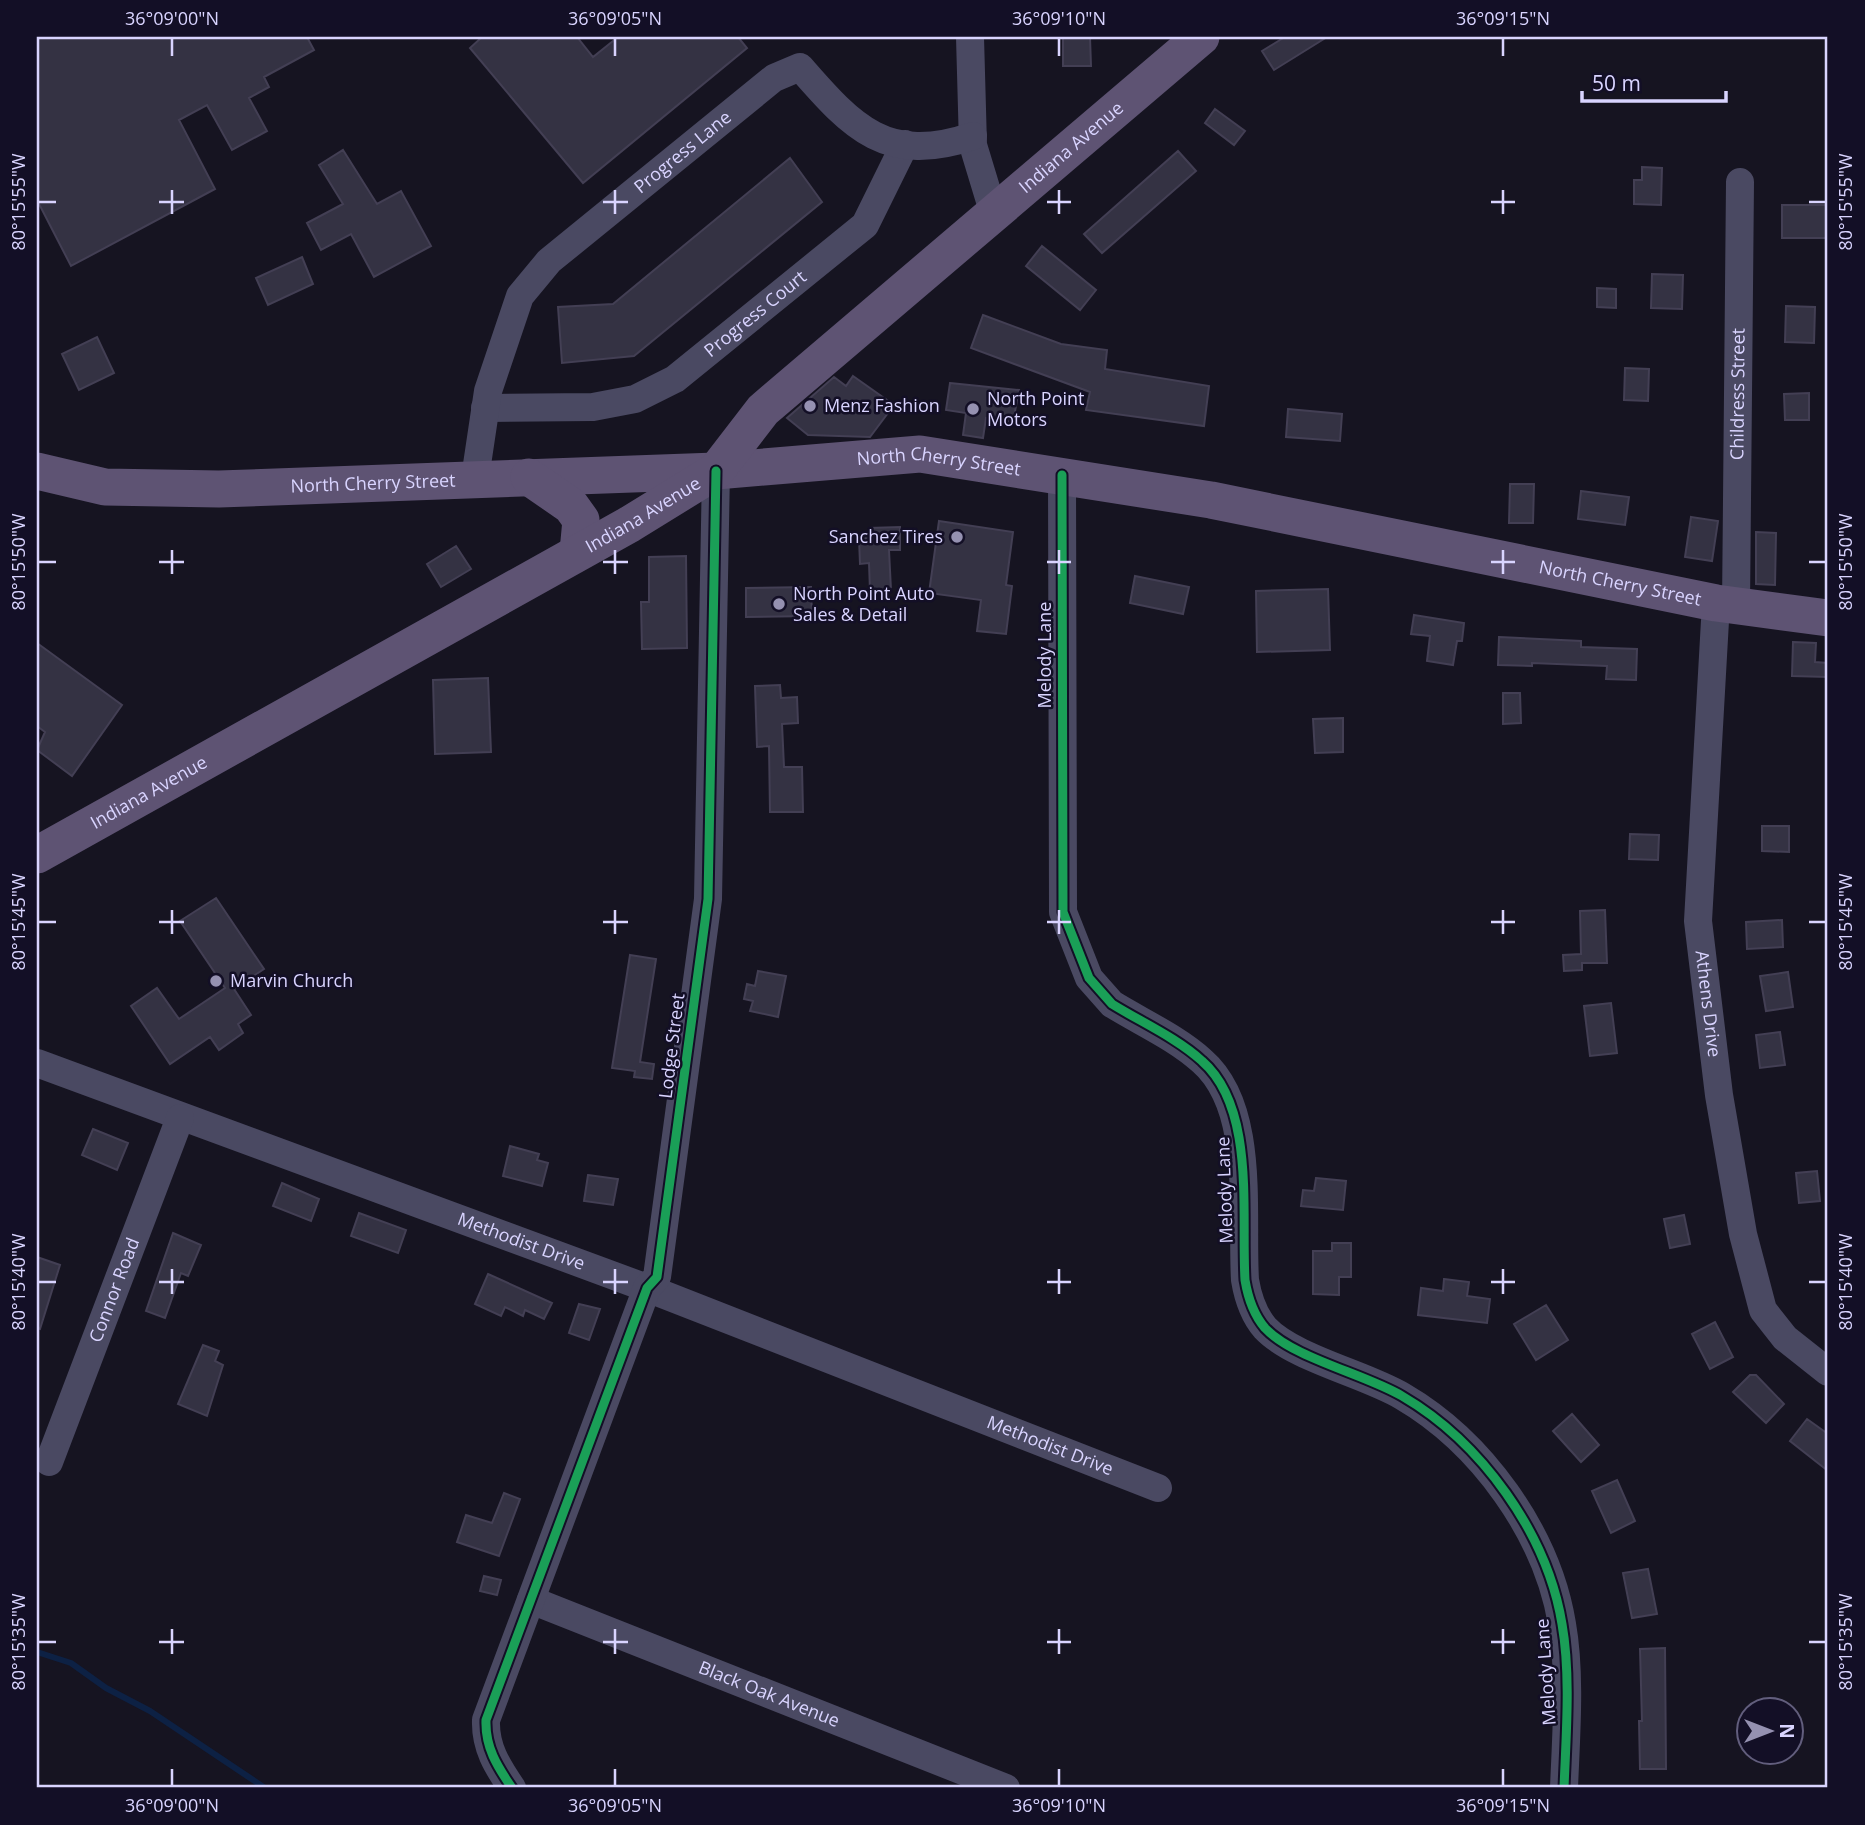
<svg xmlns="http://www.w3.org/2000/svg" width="1865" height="1825" font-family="'Open Sans',sans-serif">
	<rect width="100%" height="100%" fill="#161421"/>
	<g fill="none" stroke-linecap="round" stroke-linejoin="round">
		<path stroke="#0d2144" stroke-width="6" d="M37,1652L71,1663L106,1688L150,1711L265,1788"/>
	</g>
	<path fill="#343243" stroke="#433f54" stroke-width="2" d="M37,37H307L314,50L264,77L269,87L249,98L267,131L232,150L207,105L179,120L215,189L71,266L37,200Z
		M482,37H577L593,57L618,37H738L747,48L583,183L470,48Z
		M1063,37H1090L1091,66H1063Z
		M1285,37H1327L1274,70L1262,51Z
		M1215,109L1245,131L1234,145L1205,123Z
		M343,150L377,204L401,191L431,246L374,277L351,234L321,250L307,223L343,204L319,165Z
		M1178,151L1196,171L1102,253L1084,234Z
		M790,158L822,202L634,356L562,363L558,307L613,304Z
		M1642,167L1662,168L1661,205L1634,204V180H1642Z
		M1782,205H1828V238H1782Z
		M1042,246L1096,290L1080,310L1026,266Z
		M302,257L313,284L268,305L256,278Z
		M1652,274L1683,275L1682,309L1651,308Z
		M1597,288L1616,289V308L1597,307Z
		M1786,306L1815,307L1814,343L1785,342Z
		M983,315L1061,344L1107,350L1105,369L1209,386L1204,426L1086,410L1090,392L971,348Z
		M97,337L114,373L79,390L62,354Z
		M1625,368L1649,369L1648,401L1624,400Z
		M853,376L894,405L870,437L808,435L787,418L834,377L846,386Z
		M950,383L1019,390L1013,422L986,418L983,438L963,435L966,413L946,410Z
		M1809,393V420H1785L1784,394Z
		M1288,409L1342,414L1340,441L1286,437Z
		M1510,484H1534L1533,523H1509Z
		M1581,491L1629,497L1625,525L1578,519Z
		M1691,517L1718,521L1712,561L1685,557Z
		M939,521L1013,532L1006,585L1012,586L1006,634L977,631L981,600L929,593Z
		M900,527V550H889L891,590L870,591L869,563L860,564L859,539L870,538L869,528Z
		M1756,532L1776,533L1775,585L1756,584Z
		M456,546L471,569L441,587L427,564Z
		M686,556L687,648L642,649L641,602H649V557Z
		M1135,576L1189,587L1183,614L1130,603Z
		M811,587L812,616L746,617V588Z
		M1328,589L1330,650L1257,652L1256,591Z
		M1414,615L1464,623L1462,641H1457L1453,665L1427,661L1430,636L1411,634Z
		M1499,637L1581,641V647L1637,649L1636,680L1606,679L1607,666L1532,663V666L1498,665Z
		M1793,642L1816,643L1815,662L1828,663V677L1792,676Z
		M37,643L122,705L72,776L37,750L45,732L37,726Z
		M488,678L491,752L435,754L433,680Z
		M780,685L781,698L797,697L798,723L782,724L784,767H802L803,812H770L769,746L757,747L755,686Z
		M1503,693H1520L1521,723L1503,724Z
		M1343,718V752L1315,753L1313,719Z
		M1762,826H1789V852L1762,851Z
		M1630,834L1659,835L1658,860L1629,859Z
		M216,898L264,969L234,989L251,1015L238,1024L243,1033L219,1050L210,1037L170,1064L131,1006L157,988L179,1019L225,988L180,921Z
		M1605,910L1607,963H1582V970L1564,971L1563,955L1581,954L1580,911Z
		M1782,920L1783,947L1747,949L1746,922Z
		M630,955L656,959L640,1062L654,1064L652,1079L634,1077L635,1071L612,1068Z
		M758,971L786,976L778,1017L750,1011L753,1001L744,999L747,984L755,986Z
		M1788,972L1793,1007L1766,1011L1760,976Z
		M1611,1003L1617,1053L1590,1056L1584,1006Z
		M1780,1032L1785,1065L1760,1068L1756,1035Z
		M93,1129L128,1143L117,1170L82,1155Z
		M510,1146L539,1154L537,1160L548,1163L542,1186L503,1176Z
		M1817,1171L1820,1201L1799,1203L1796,1173Z
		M588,1175L618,1179L613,1205L584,1201Z
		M1316,1178L1346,1181L1343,1210L1301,1206L1303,1190L1314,1191Z
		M282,1183L319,1199L311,1221L273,1206Z
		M359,1213L406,1230L398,1253L351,1236Z
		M1684,1215L1690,1244L1670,1248L1664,1219Z
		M173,1233L201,1245L188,1276L181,1273L165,1318L146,1311Z
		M1332,1243H1351V1277H1339V1295L1313,1294V1251H1332Z
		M37,1257L60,1265L40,1329L37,1328Z
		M488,1274L552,1303L544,1319L525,1310L523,1316L505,1307L501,1316L475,1304Z
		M1444,1279L1469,1282L1467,1296L1490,1299L1487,1323L1418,1315L1421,1288L1443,1291Z
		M579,1304L600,1309L589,1340L569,1333Z
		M1546,1305L1568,1340L1536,1360L1514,1324Z
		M1715,1322L1733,1357L1710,1369L1692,1334Z
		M203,1345L219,1351L215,1361L223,1365L207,1416L178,1404Z
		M1750,1375H1756L1784,1404L1766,1423L1733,1392Z
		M1572,1414L1599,1445L1581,1462L1553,1431Z
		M1807,1419L1828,1434V1471L1790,1441Z
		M1617,1480L1635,1521L1611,1533L1592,1491Z
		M504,1493L520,1499L499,1556L457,1542L466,1515L492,1523Z
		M1648,1569L1657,1614L1632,1618L1623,1573Z
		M484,1576L501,1580L497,1595L480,1591Z
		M1665,1648L1666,1769H1640L1639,1721H1642L1640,1649Z"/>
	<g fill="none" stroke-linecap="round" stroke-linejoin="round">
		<g stroke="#4a4962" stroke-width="28">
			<path d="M970,37L973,145L993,211"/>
			<path id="s1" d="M485,408L593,407L635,399L675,379L865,225L905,144"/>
			<path d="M1062,475L1063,912L1089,978L1112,1004C1141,1022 1177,1038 1202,1061C1256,1108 1241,1214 1245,1280C1248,1298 1253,1314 1265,1328C1293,1358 1365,1374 1402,1396C1481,1442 1547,1533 1562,1624C1571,1675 1566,1736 1564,1788"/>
			<path id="s2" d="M475,478L488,391L520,296L549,261L774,78L800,67C853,128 887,165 973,136"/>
			<path id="s3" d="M1716,603L1698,921L1719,1095L1743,1234L1763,1310L1785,1338L1828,1372"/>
			<path id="s4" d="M1736,606L1740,182"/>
			<path id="s5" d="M37,1063L647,1288L1158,1488"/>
			<path id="s6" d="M49,1462L180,1118"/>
			<path id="s7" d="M531,1600L1006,1788"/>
			<path d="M512,1788C497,1766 485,1747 486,1720L647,1288L657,1277L708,899L716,471"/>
		</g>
		<g stroke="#5e5373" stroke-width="37">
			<path id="s8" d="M37,471L105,487L219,489L716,471L920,454L1211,500L1716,603L1828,618"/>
			<path d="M529,477L571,506L581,520L578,552"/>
			<path id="s9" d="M37,855L630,524L716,471L763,410L1201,37"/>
		</g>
		<g stroke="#130f26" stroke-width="13">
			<path id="cycleway" d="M1062,475L1063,912L1089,978L1112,1004C1141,1022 1177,1038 1202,1061C1256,1108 1241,1214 1245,1280C1248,1298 1253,1314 1265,1328C1293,1358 1365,1374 1402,1396C1481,1442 1547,1533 1562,1624C1571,1675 1566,1736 1564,1788
				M512,1788C497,1766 485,1747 486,1720L647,1288L657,1277L708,899L716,471"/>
		</g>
		<use href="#cycleway" stroke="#1a9f57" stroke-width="9"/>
	</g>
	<path fill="none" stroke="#d9d4ff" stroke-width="2.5" d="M172,38V56M615,38V56M1059,38V56M1503,38V56M172,190V214M615,190V214M1059,190V214M1503,190V214M38,202H56M159,202H184M603,202H628M1047,202H1071M1491,202H1515M1809,202H1826M172,550V574M615,550V574M1059,550V574M1503,550V574M38,562H56M159,562H184M603,562H628M1047,562H1071M1491,562H1515M1809,562H1826M172,910V934M615,910V934M1059,910V934M1503,910V934M38,922H56M159,922H184M603,922H628M1047,922H1071M1491,922H1515M1809,922H1826M172,1269V1294M615,1269V1294M1059,1269V1294M1503,1269V1294M38,1282H56M159,1282H184M603,1282H628M1047,1282H1071M1491,1282H1515M1809,1282H1826M172,1629V1654M615,1629V1654M1059,1629V1654M1503,1629V1654M38,1642H56M159,1642H184M603,1642H628M1047,1642H1071M1491,1642H1515M1809,1642H1826M172,1769V1786M615,1769V1786M1059,1769V1786M1503,1769V1786"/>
	<g fill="#9591b1" stroke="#130f26" stroke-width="2.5">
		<circle cx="810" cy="406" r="7"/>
		<circle cx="973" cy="409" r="7"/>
		<circle cx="957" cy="537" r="7"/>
		<circle cx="779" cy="604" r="7"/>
		<circle cx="216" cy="981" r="7"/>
	</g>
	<g text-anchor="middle" stroke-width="5" stroke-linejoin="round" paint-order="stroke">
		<g font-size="18" fill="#d9d4ff" stroke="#130f26">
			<text dy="6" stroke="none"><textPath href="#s9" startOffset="1262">Indiana Avenue</textPath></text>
			<text dy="6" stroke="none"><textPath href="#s2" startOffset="406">Progress Lane</textPath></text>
			<text dy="6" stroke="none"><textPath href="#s1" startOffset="299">Progress Court</textPath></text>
			<text dy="6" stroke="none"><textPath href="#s4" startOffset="212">Childress Street</textPath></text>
			<text dy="6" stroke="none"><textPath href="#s8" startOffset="905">North Cherry Street</textPath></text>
			<text dy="6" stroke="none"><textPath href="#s8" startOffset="338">North Cherry Street</textPath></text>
			<text dy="6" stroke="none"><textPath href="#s9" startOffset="695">Indiana Avenue</textPath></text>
			<text dy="6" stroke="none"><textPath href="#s8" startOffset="1598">North Cherry Street</textPath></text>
			<text transform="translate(1045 655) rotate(-90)" y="6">Melody Lane</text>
			<text dy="6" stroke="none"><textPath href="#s9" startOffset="128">Indiana Avenue</textPath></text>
			<text dy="6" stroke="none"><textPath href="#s3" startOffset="402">Athens Drive</textPath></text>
			<text transform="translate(672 1046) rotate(-83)" y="6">Lodge Street</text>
			<text transform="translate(1225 1190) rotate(-92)" y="6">Melody Lane</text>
			<text dy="6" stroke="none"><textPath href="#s5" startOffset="516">Methodist Drive</textPath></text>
			<text dy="6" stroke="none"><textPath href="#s6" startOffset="184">Connor Road</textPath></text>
			<text dy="6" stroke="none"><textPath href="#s5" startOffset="1083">Methodist Drive</textPath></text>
			<text transform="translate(1546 1672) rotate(-94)" y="6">Melody Lane</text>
			<text dy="6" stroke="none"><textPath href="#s7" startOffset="256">Black Oak Avenue</textPath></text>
		</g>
		<g font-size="18" fill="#d9d4ff" stroke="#130f26" text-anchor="start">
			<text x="987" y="405">North Point<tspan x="987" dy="21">Motors</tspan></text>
			<text x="824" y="412">Menz Fashion</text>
			<text x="943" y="543" text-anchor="end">Sanchez Tires</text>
			<text x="793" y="600">North Point Auto<tspan x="793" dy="21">Sales &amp; Detail</tspan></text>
			<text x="230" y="987">Marvin Church</text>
		</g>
	</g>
	<rect width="1865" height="1825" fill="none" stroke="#130f26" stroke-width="77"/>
	<g transform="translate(1770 1731) rotate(90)"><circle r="33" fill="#130f26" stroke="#625e7d" stroke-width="2"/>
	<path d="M0-5L12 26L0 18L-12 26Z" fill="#9591b1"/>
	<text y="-10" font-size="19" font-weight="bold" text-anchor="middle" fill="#d9d4ff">N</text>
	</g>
	<path d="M1582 91v10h144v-10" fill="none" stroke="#d9d4ff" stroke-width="3.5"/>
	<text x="1592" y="91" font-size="21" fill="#d9d4ff" stroke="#130f26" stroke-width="5" paint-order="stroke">50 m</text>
	<rect x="38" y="38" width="1788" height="1748" fill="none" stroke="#d9d4ff" stroke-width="2.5"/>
	<g font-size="18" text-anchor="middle" fill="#d9d4ff">
		<text x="172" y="25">36°09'00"N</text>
		<text x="615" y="25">36°09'05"N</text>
		<text x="1059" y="25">36°09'10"N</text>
		<text x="1503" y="25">36°09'15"N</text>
		<text transform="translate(1846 202) rotate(-90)" y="6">80°15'55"W</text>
		<text transform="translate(19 202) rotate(-90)" y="6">80°15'55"W</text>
		<text transform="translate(1846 562) rotate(-90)" y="6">80°15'50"W</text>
		<text transform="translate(19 562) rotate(-90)" y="6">80°15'50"W</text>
		<text transform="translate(1846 922) rotate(-90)" y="6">80°15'45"W</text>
		<text transform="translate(19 922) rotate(-90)" y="6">80°15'45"W</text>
		<text transform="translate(1846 1282) rotate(-90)" y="6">80°15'40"W</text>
		<text transform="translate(19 1282) rotate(-90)" y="6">80°15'40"W</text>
		<text transform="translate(19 1642) rotate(-90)" y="6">80°15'35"W</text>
		<text transform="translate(1846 1642) rotate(-90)" y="6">80°15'35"W</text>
		<text x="172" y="1812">36°09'00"N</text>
		<text x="615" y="1812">36°09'05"N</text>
		<text x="1059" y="1812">36°09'10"N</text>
		<text x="1503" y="1812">36°09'15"N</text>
	</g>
</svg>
